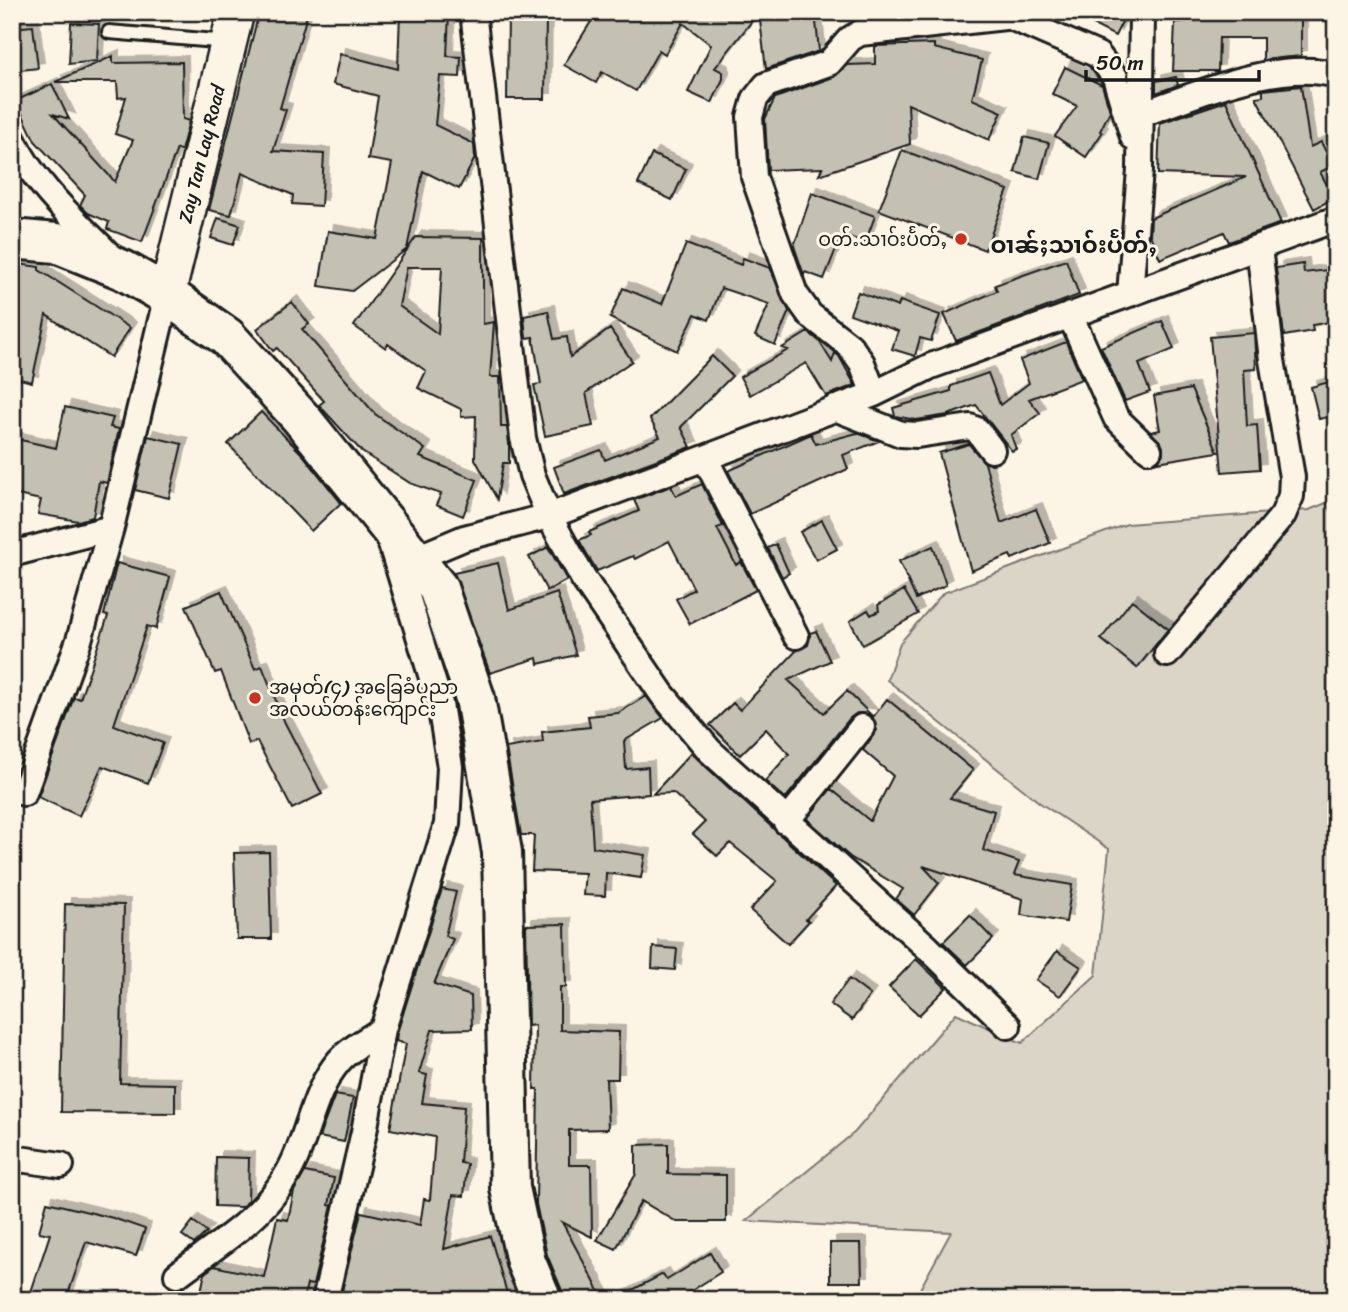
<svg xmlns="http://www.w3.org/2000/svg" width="1348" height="1312" font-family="Sriracha,'Noto Sans Myanmar',sans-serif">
	<defs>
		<filter id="shadow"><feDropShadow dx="6" dy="-6" stdDeviation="0" flood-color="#0004"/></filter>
	</defs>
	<rect width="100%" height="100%" fill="#fcf5e5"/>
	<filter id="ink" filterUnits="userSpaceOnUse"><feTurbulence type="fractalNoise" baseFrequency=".0143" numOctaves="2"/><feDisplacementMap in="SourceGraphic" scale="14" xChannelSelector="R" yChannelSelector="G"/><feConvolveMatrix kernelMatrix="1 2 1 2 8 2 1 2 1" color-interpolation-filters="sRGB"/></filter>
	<g filter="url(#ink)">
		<path fill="#dbd5c8" stroke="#7c7872" stroke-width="2" d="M1336,499V1300H914L951,1232L746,1221L855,1132L956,1013L1022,1043L1096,975L1109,849L1040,803L887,680L900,643L943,593L1127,524L1309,510Z"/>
		<path fill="#c4c0b3" stroke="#1c1c1c" stroke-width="2" fill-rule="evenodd" filter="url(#shadow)" d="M259,12H308L280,108L286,110L273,151L324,154L321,206L292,204L293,195L242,173L231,215L209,210Z
			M400,12L449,13L447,56L461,57L460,77L440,76L435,125L474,144L475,158L459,189L423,171L407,249L352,291L319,286L328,231L377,239L392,163L368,159L378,96L333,84L340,54L398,69Z
			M597,12H759L715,68L723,72V79L712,103L688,92L711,45L683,23L665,54L659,50L636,91L602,72L596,83L564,65Z
			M759,12H815L819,51L766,69Z
			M1068,12H1127L1115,36Z
			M1180,12H1301V56L1263,60V38H1219L1218,71H1173L1175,22H1181Z
			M508,13H546L545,99H507Z
			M71,23L99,24L97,61L69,64Z
			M33,26L38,68L12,71V28Z
			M934,44V48L982,60L972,99L1002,112L989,140L908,104L910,144L819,175L822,168L768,170L765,119L775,98L834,77L847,65L875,64V46Z
			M113,56V63L182,62L183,119L189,121L181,151L177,149L142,242L107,229L109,222L88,213L80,205L85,195L35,141L17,103L13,102L52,84L69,119L53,114L115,182L133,140L115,134L126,97L118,98L117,82H55Z
			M1065,67L1102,85L1110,111L1100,131L1102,133L1086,157L1055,136L1077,106L1052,94Z
			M1176,77L1178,85L1156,93V81Z
			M1301,86L1310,147L1321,142L1333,166L1320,172L1334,198L1314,209L1256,97L1263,96V90Z
			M1226,101L1281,223L1229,242L1224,232L1160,259L1150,235L1151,218L1246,177L1158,174L1160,123Z
			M1024,137L1049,143L1039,179L1015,172Z
			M902,150L1008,190L985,250L879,210Z
			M652,154L686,169L672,200L638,184Z
			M812,193L875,216L865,243L842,234L824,279L805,272L804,275L794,246Z
			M218,218L240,225L233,245L211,238Z
			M416,237L483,238V324L494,322L490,377H500L501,427H507L509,444V463H503L497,499L475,459L476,416L461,417V409L418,388L426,371L388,344L386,348L354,326ZM407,267H442L438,334L399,306Z
			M686,244L741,265L743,258L770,268L789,311L775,345L755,336L769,304L721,288L709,320L695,314L677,351L610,318L623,288L662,304Z
			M1066,260L1079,295L956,341L944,314L997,291L995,285Z
			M12,263L39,267V270L130,328L111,357L46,315L32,382L12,377Z
			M1303,264L1304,273L1336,269V321L1312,325L1313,331L1284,336L1276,268Z
			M858,292L898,307L900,301L940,315L931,341L920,338L915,356L892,349L898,331L850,314Z
			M292,302L309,324L302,329L375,414L425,449L420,457L477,480L463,516L436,505L441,494L410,483L362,452L319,405L324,401L277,348L273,351L257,329Z
			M548,311L554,339L567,337L570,357L610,329L632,361L586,393L593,426L545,436L534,385L541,384L533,337L526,338L524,316Z
			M1162,321L1174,349L1139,364L1150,392L1125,401L1101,347Z
			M808,332L819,341L832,362L835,353L839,356L855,385L826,396L806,363L750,395L740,377L788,350L782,348Z
			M1254,333L1256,369L1244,370L1247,426L1257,425L1260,469L1222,472L1210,337Z
			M1066,342L1082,379L1029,399L1040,413L1011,435L1016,449L1012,451L976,405L948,415L916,420L895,416L893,408L951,391V386L988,373L1000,405L1029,383L1020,360Z
			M712,356L732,376L681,427L691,447L564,494L554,467L601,450L605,460L660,437L650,419Z
			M1336,380V415L1319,419L1311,387Z
			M1191,389L1218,452L1157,462L1163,454V447L1151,432L1160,430L1154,396Z
			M65,407L113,418L110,427L119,429L107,483L99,481L93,517L78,521L38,514L41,500L12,494V438L56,448Z
			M261,412L303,455L341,503L311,531L228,444Z
			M857,433L879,441L843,455L848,469L750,514L728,471L811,434L816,444Z
			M148,436L182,444L169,498L135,490Z
			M969,444L985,463L1001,523L1036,509L1050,543L1012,559L1010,555L971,571L939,453Z
			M702,484L723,526L717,528L736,565L741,562L756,590L690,624L676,599L694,589L669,541L635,559L633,556L597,571L579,540L591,535L589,532L639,511L634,500L671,486L676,496Z
			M822,520L837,549L816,560L800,532Z
			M776,544L789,573L782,577L768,548Z
			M933,546L946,585L916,599L899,561Z
			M548,547L567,580L547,591L529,557Z
			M117,563L170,577L156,629L147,626L114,725L163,743L148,783L102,766L79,816L38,797L74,697L80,699L108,616L104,615Z
			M498,563L509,610L557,593L576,655L538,664L537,658L490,673L454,573Z
			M904,590L918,614L863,645L850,621L868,610L871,615L879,611L878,605Z
			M221,591L255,669L262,666L285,723L322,794L292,809L257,741L249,744L221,671L215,673L186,606Z
			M1132,600L1168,629L1137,668L1101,639Z
			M816,631L830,661L788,680L824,713L847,691L873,717L887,699L973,770L950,798L994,811L983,850L1019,862L1014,875L1072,885L1066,922L1021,915L1023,899L923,866L939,883L914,915L896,899L903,889L850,857L807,819L831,789L870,821L893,776L863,750L877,730L871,715L857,713L850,718L785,799L765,781L789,754L766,729L740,755L710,725L733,703L740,710L796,651L808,645L810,633Z
			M646,696L663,718L624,741L626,769L648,767L649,794L590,799L593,847L645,855L641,878L606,873L605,896L583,895L585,873L532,871L534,835H521L506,748L543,742L542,732L590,727L588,716L618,713Z
			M691,753L836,886L806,919L809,921L788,944L750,910L777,881L730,843L717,856L693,834L705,822L673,793L653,794Z
			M269,852L271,939H237L234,853Z
			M442,889L456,892L445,936L453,939L434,984L471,996L472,1029L432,1030L419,1073L427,1075L422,1103L464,1107L460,1163L467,1164L464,1196L453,1195L444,1249L490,1236L509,1300H381L342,1291L361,1212L420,1225L424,1199L430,1200L435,1137L390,1129L406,1044L396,1041L397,1033Z
			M65,904L124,905L120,1083L175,1084V1113L61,1112Z
			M970,915L993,939L967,965L943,942Z
			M565,924L566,987H560V1030L619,1032L618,1079H606L608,1129L569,1130V1165H591L592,1237L562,1222L604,1300H566L547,1255L536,1204L538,1089H534L535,1025L528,1026L526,925Z
			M653,947L677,949L675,970L652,968Z
			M1057,951L1081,967L1060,996L1036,980Z
			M916,959L946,988L919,1015L889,987Z
			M849,979L870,995L852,1020L830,1004Z
			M335,1095L353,1098L344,1142L319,1137Z
			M668,1144V1174L726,1175V1222H677L641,1201L616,1249L597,1240L636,1174V1145Z
			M216,1157L249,1158L248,1200L242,1207L215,1206Z
			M305,1172L334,1178L329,1205L332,1206L313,1285L307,1284L303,1300H199L205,1273L214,1266L264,1277L277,1218L288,1220L294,1191Z
			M47,1202L113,1218L145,1229L136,1256L86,1242L66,1300L31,1292L50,1234L39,1232Z
			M193,1221L207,1232L194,1244L182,1235Z
			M830,1243H861L862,1282H830Z
			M710,1253L721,1272L677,1300H613L663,1274L667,1280Z"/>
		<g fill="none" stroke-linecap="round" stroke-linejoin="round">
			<g stroke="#1c1c1c" stroke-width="18">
				<path id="lane" d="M109,32L228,42"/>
			</g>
			<g stroke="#1c1c1c" stroke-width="30">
				<path id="street" d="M473,12L523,438L532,475L549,516L583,578L662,694L710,751L928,948L1008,1026
					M999,12L1098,55L1115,77L1133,137
					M1142,114C1195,95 1279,58 1336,75
					M12,138C34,185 77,222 112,258
					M1130,294L1140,170L1142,12
					M1070,315L1116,418L1149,450
					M874,394L862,363L850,346L810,315L795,294L754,177L750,117L755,99L766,85L829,63L850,39L860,33L1005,17
					M835,408L901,434L917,435L970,427L977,430L992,450
					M705,458L796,636
					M12,554L111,528L167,295
					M414,559L464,538L549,516L705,458L874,394L931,366L1336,219
					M1167,654L1283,515L1291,496L1292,477L1272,360L1259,247
					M24,793L79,640L111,528
					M786,822L862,727
					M12,1158L61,1165
					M177,1275C215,1246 260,1220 285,1178C308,1142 311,1093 339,1061C350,1048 369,1039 383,1029
					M325,1300L364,1132L383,1029L447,824L450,767L440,704L390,541"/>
			</g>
			<g stroke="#1c1c1c" stroke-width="40">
				<path id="secondary" d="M167,295L236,12"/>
			</g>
			<g stroke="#1c1c1c" stroke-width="44">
				<path id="highway" d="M12,239L56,243L123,270L167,295L227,337L301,418L438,588L475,698L502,852L510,1188L526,1262L542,1300"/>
			</g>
			<use href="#lane" stroke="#fcf5e5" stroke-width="12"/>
			<use href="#street" stroke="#fcf5e5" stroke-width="24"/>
			<use href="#secondary" stroke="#fcf5e5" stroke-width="35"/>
			<use href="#highway" stroke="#fcf5e5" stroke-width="38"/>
		</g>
	</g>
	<g fill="#c8321e" stroke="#fcf5e5" stroke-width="2.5">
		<circle cx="961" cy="239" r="7"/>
		<circle cx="255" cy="698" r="7"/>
	</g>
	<g text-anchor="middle" stroke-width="6" stroke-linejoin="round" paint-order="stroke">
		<g font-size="19" fill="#1c1c1c" stroke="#fcf5e5">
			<text transform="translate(201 154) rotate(-76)" y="7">Zay Tan Lay Road</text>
		</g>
		<g font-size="19" fill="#1c1c1c" stroke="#fcf5e5" text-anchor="end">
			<text x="947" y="246">ဝတ်ႉသၢဝ်းပႅတ်ႇ</text>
			<text x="269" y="694" text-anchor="start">အမှတ်(၄) အခြေခံပညာ<tspan x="269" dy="22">အလယ်တန်းကျောင်း</tspan></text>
		</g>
		<g font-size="23" font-weight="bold" fill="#1c1c1c" stroke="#fcf5e5">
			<text x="1074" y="253">ဝၢၼ်ႈသၢဝ်းပႅတ်ႇ</text>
		</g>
	</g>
	<rect width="1348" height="1312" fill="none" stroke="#fcf5e5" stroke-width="42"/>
	<rect x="21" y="21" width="1306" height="1270" fill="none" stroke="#1c1c1c" stroke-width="2.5" filter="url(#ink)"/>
	<path d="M1086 70v10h173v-10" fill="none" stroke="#1c1c1c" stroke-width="3.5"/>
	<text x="1096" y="70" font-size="21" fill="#1c1c1c" stroke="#fcf5e5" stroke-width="5" paint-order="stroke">50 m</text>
</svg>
